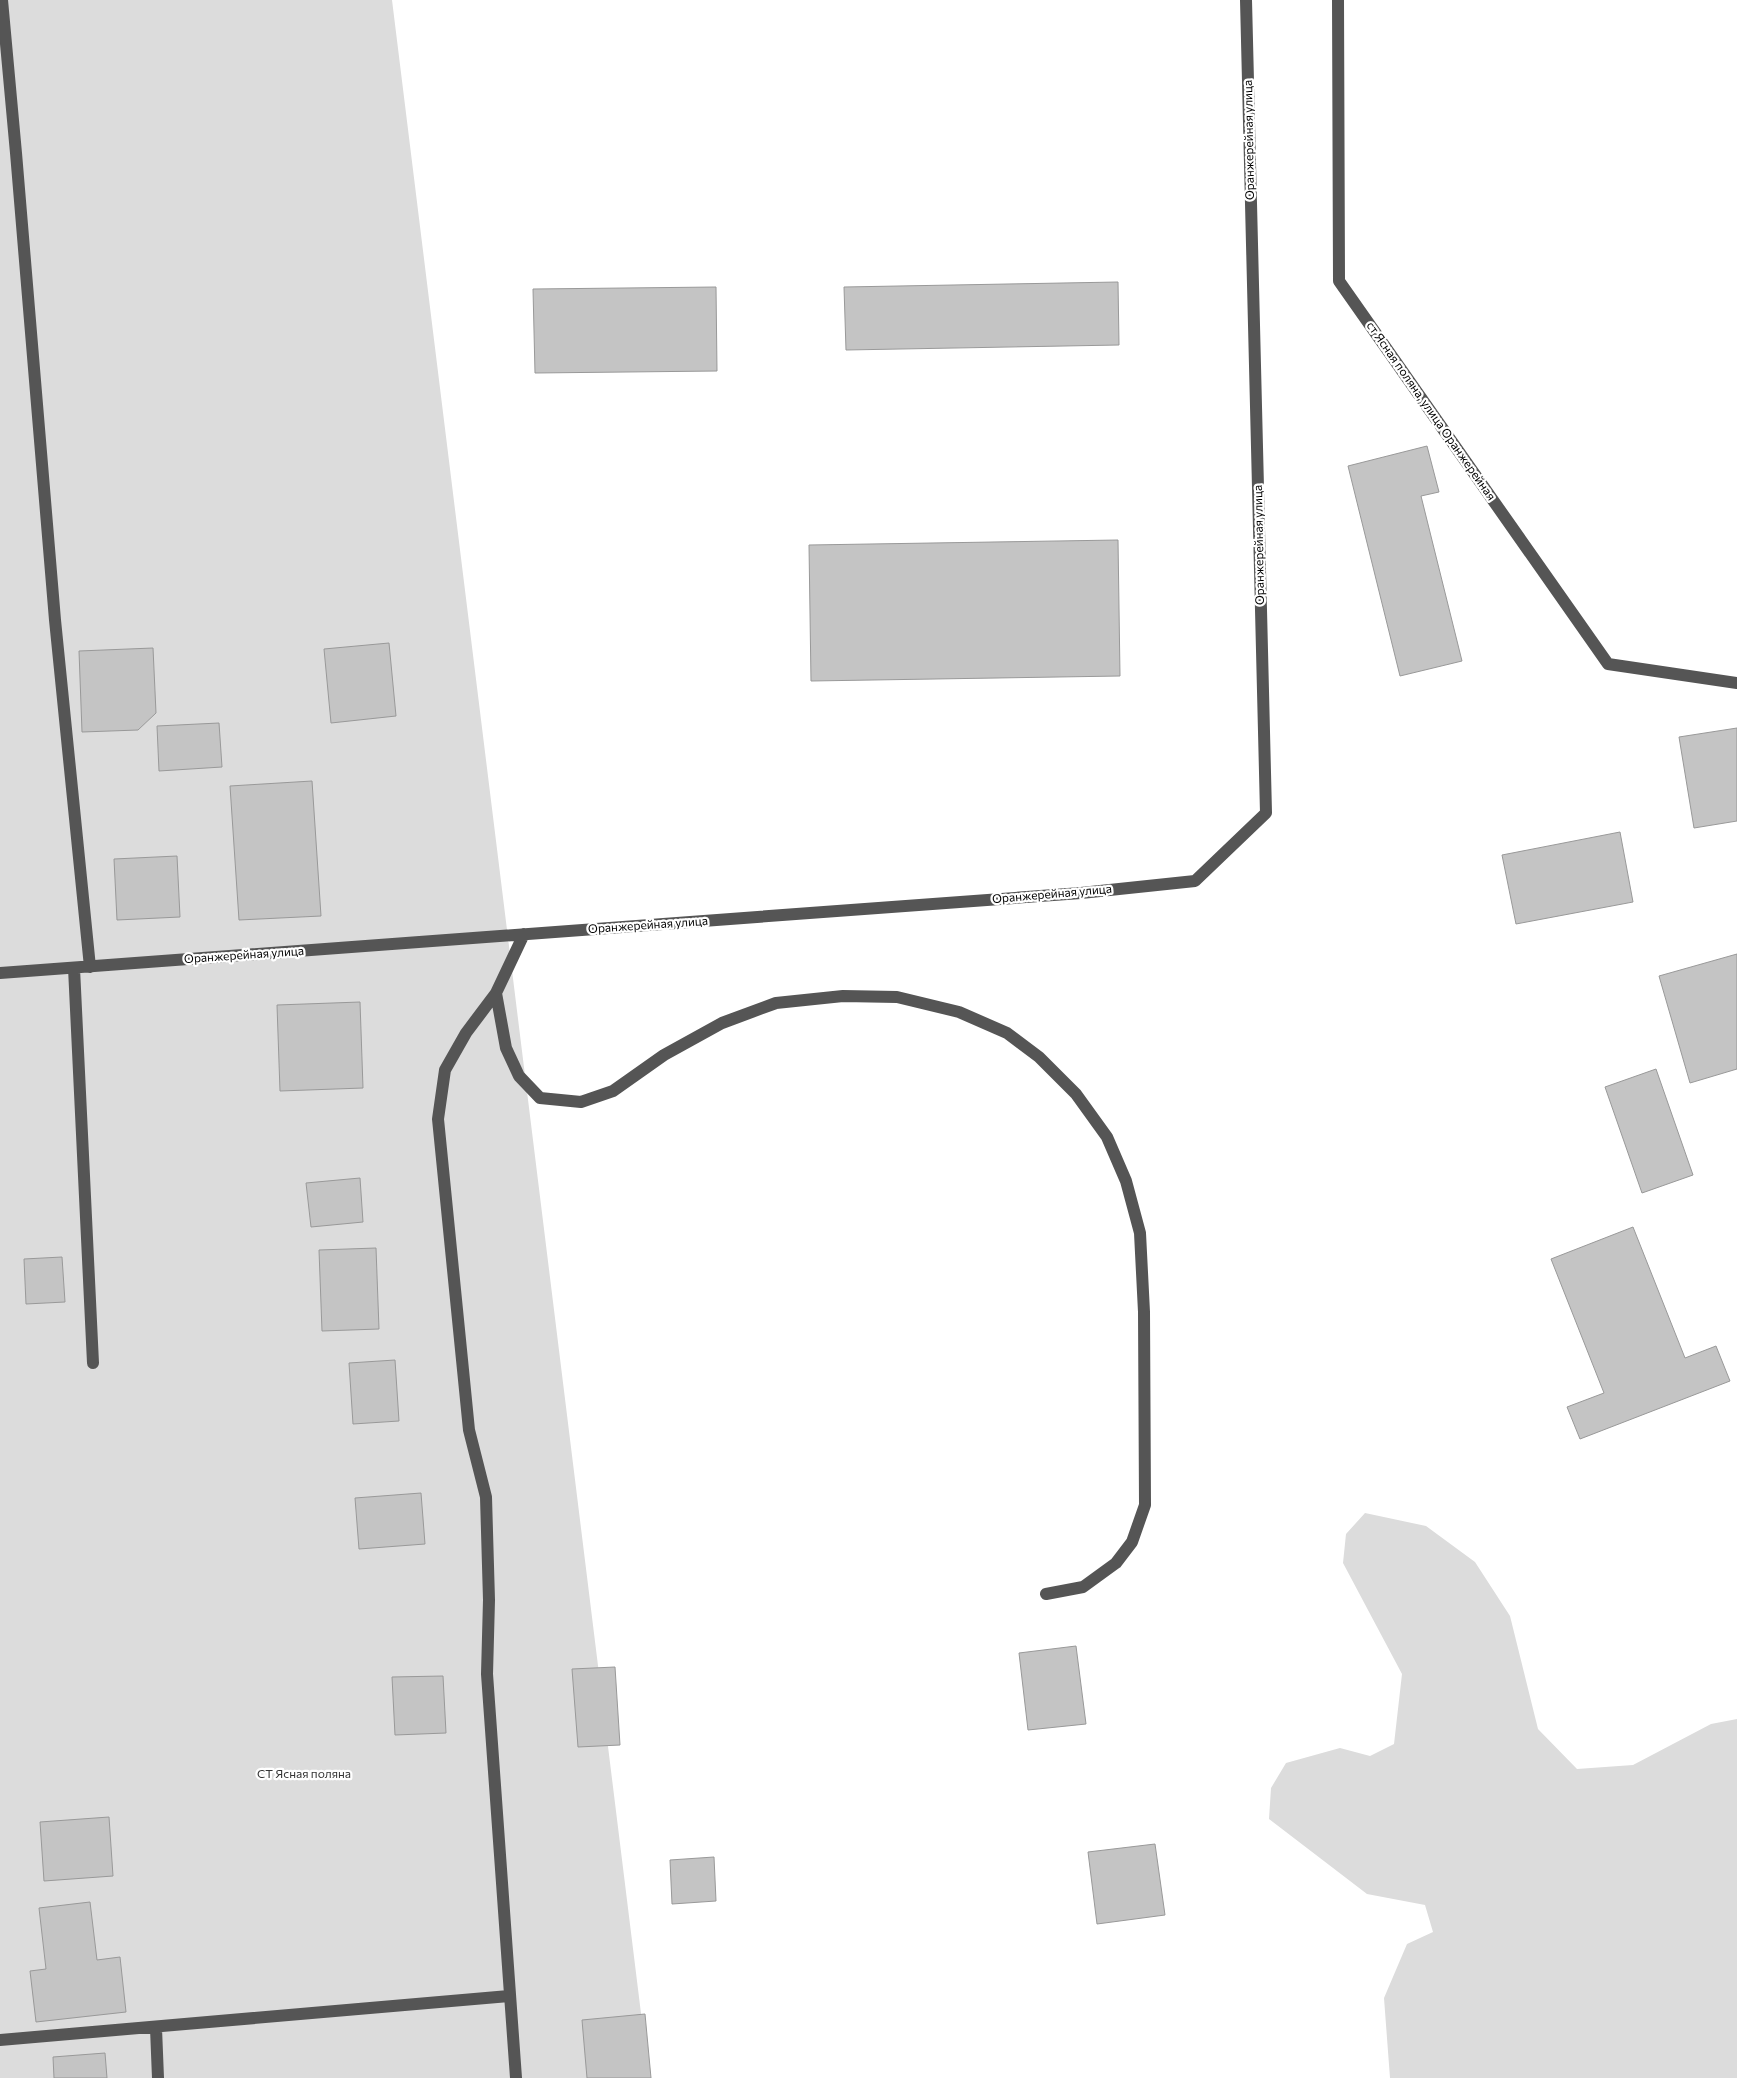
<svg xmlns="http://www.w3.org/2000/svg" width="1737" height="2078" font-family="Commissioner,sans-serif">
	<rect width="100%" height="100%" fill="#fff"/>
	<path fill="#dcdcdc" d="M0,0H392L649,2078H0Z
		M1365,1513L1426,1526L1475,1562L1510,1616L1538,1729L1577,1769L1633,1765L1711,1724L1737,1719V2078H1390L1384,1998L1407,1944L1433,1932L1425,1905L1367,1894L1269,1819L1271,1788L1286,1763L1340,1748L1370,1756L1394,1744L1402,1674L1343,1563L1346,1534Z"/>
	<path fill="#c4c4c4" stroke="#999" d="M1118,282L1119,345L846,350L844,287Z
		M716,287L717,371L535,373L533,289Z
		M1427,446L1439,492L1421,496L1462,661L1400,676L1348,466Z
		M1118,540L1120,676L811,681L809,545Z
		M389,643L396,716L331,723L324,649Z
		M153,648L156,713L138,730L82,732L79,651Z
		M219,723L222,767L159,771L157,726Z
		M1737,728V821L1694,828L1679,737Z
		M312,781L321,916L239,920L230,786Z
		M1620,832L1633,902L1516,924L1502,855Z
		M177,856L180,917L117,920L114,859Z
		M1737,954V1069L1690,1083L1659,976Z
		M360,1002L363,1088L280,1091L277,1005Z
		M1656,1069L1693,1175L1642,1193L1605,1087Z
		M360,1178L363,1222L311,1227L306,1183Z
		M1633,1227L1685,1358L1716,1346L1730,1381L1580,1439L1567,1407L1604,1393L1551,1259Z
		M376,1248L379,1329L322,1331L319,1250Z
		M62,1257L65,1302L26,1304L24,1259Z
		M395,1360L399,1421L353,1424L349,1363Z
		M421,1493L425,1544L359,1549L355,1498Z
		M1076,1646L1086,1724L1028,1730L1019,1653Z
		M615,1667L620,1745L578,1747L572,1669Z
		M443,1676L446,1733L395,1735L392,1677Z
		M109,1817L113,1876L44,1881L40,1822Z
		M1155,1844L1165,1915L1097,1924L1088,1852Z
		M714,1857L716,1901L672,1904L670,1860Z
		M90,1902L97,1960L120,1957L126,2012L36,2022L30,1971L46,1969L39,1908Z
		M645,2014L651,2078H587L582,2020Z
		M105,2053L107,2078H54L53,2057Z"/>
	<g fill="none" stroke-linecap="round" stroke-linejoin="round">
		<path stroke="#555" stroke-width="12" d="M2,0L16,153L55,620L90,967
			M1338,0L1339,281L1608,664L1737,683
			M74,968L93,1363
			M0,973L1081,893L1195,881L1266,813L1246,0
			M496,993L506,1048L519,1076L540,1098L581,1102L613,1091L664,1055L722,1023L776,1003L843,996L897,997L959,1012L1007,1033L1039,1057L1076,1094L1107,1137L1126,1181L1140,1233L1144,1312L1145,1505L1132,1542L1116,1563L1083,1587L1046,1594
			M156,2028L158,2078
			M0,2040L509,1996
			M516,2078L487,1674L489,1600L486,1497L469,1430L438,1119L445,1070L466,1033L496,993L524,934"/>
	</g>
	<g text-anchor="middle" stroke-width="4.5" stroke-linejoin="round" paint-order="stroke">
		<g font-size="12" fill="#000" stroke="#fff">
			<text transform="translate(1249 140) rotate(-91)" y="4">Оранжерейная улица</text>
			<text transform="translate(1431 411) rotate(55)" y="4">ст Ясная поляна, улица Оранжерейная</text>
			<text transform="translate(1259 545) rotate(-91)" y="4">Оранжерейная улица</text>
			<text transform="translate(1052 894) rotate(-5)" y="4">Оранжерейная улица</text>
			<text transform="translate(648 925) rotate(-4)" y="4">Оранжерейная улица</text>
			<text transform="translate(244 955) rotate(-4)" y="4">Оранжерейная улица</text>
		</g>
		<g font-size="12" fill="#333" stroke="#fff">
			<text x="304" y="1778">СТ Ясная поляна</text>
		</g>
	</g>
</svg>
